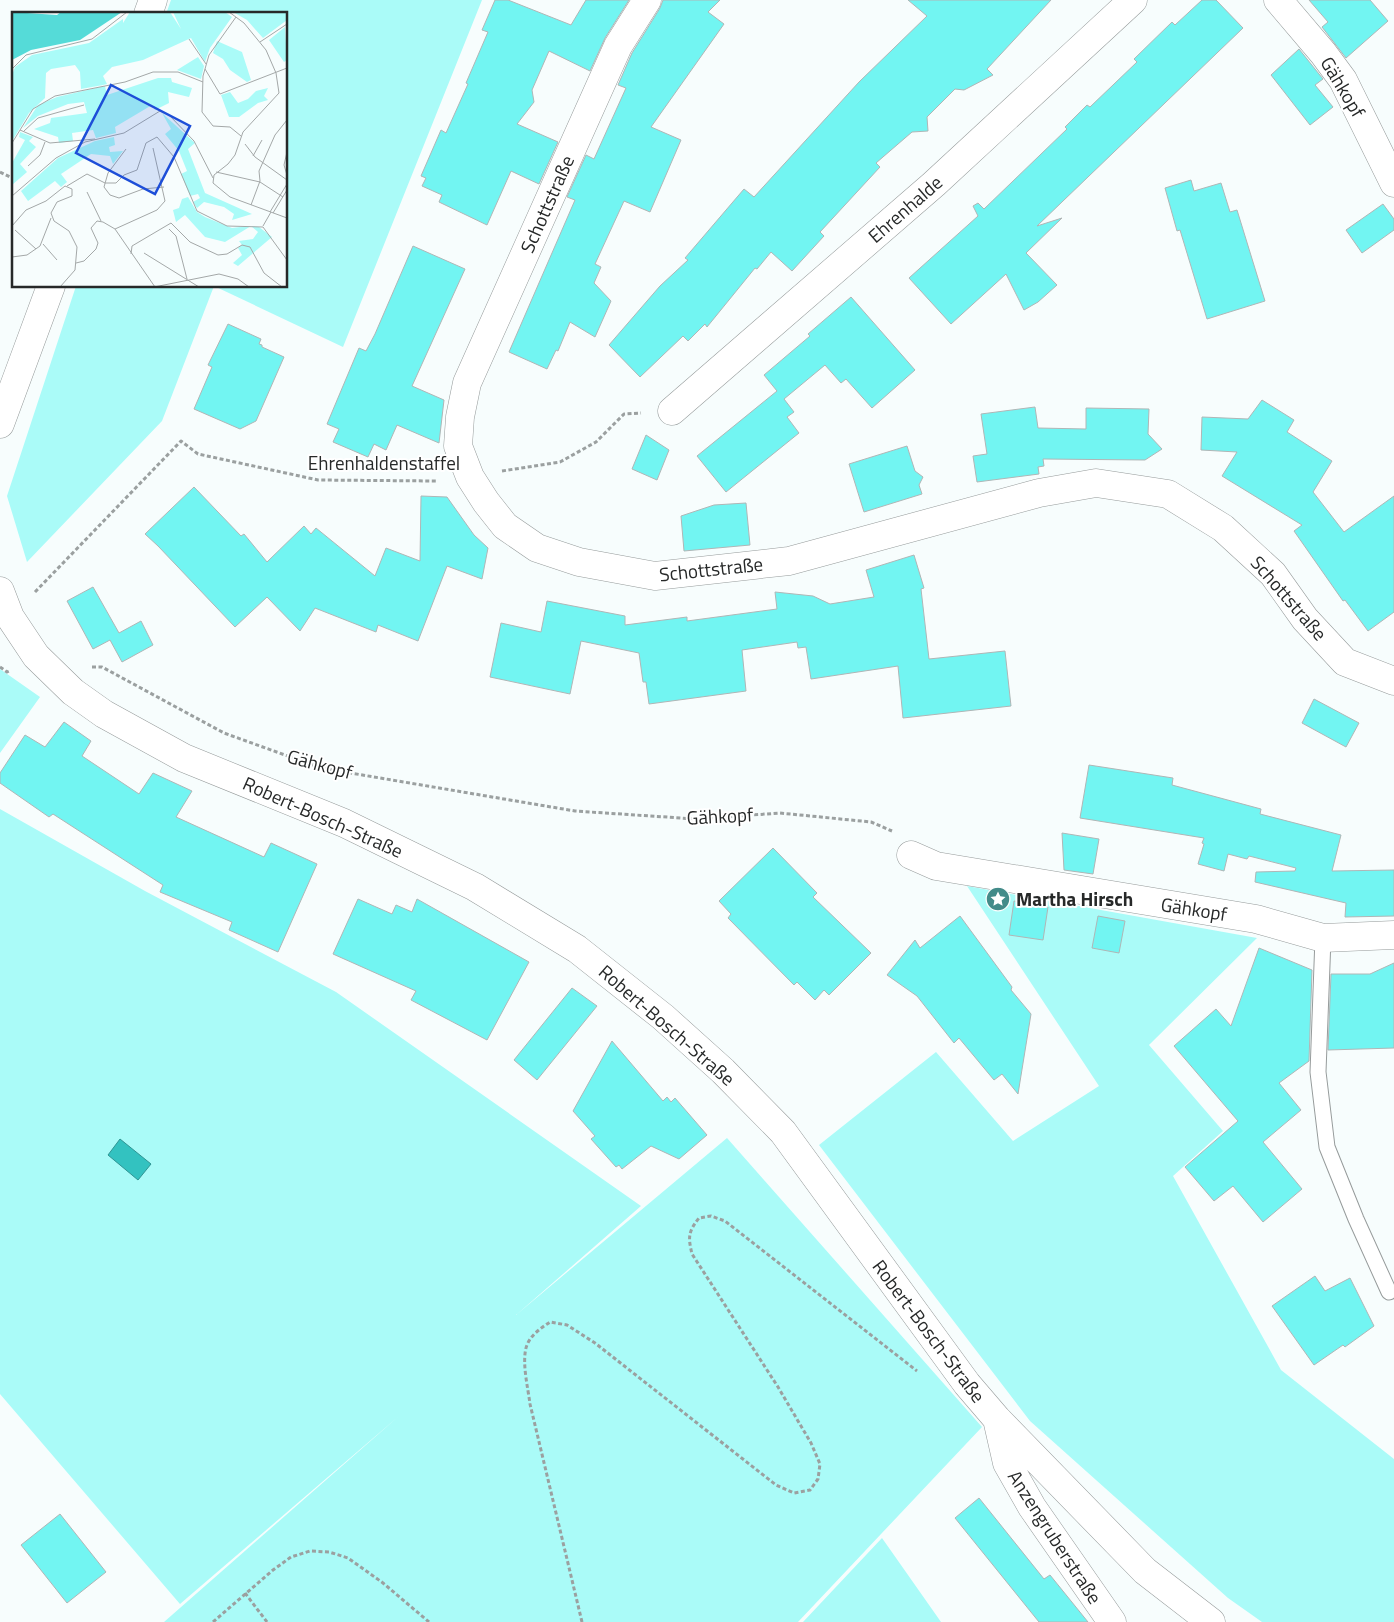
<svg xmlns="http://www.w3.org/2000/svg" width="1394" height="1622" font-family="'Titillium Web',sans-serif">
	<rect width="100%" height="100%" fill="#f7fdfd"/>
	<path fill="#aafbf8" d="M171,0H482L343,347L214,286L162,421L27,562L7,496L76,286H286V14H166Z
		M0,669L40,697L0,753Z
		M0,809L145,891L336,992L641,1206L516,1315L727,1138L982,1427L798,1622H164L399,1416L180,1604L0,1394Z
		M967,886L1257,938L1149,1045L1223,1131L1173,1176L1281,1370L1394,1459V1622H1262L1228,1598L1030,1421L819,1145L936,1052L1013,1141L1099,1086Z
		M882,1538L941,1622H803Z"/>
	<path fill="#33c2c0" stroke="#2f9493" d="M120,1139L151,1164L138,1180L108,1155Z"/>
	<path fill="#72f5f2" stroke="#b0b6b6" d="M495,0H508L571,25L586,0H629L605,38L590,71L549,51L532,90L534,102L517,124L558,142L539,184L511,171L487,225L439,202L442,195L422,186L426,178L421,176L441,130L446,133L468,84L466,83L488,32L482,30Z
		M663,0H720L708,12L724,24L651,127L681,140L650,212L624,201L595,264L601,267L594,283L611,301L595,337L570,322L558,351L556,350L547,369L509,352L575,200L567,197L586,155L594,159L626,88L618,85L632,53L660,8Z
		M908,0H1051L987,69L993,75L964,90L955,89L927,117L928,131L912,132L876,163L880,167L820,232L824,236L792,271L771,252L757,269L755,268L707,327L705,324L688,341L683,336L640,377L609,345L660,286L688,260L685,258L744,189L754,197L859,82L927,16Z
		M1202,0H1216L1243,28L1037,226L1062,218L1026,253L1057,285L1038,302L1024,310L1006,274L951,324L909,278L978,216L973,206L978,203L984,209L1067,129L1065,127L1087,105L1090,107L1137,62L1134,59L1172,22L1175,25Z
		M1309,0H1370L1388,21L1346,58L1322,27L1328,22Z
		M1299,49L1323,79L1315,85L1333,107L1310,125L1271,75Z
		M1191,180L1194,191L1221,183L1230,212L1237,210L1265,301L1207,319L1180,230L1177,231L1165,188Z
		M1383,204L1394,219V230L1362,253L1346,230Z
		M413,246L465,269L412,386L444,400L439,443L397,425L386,450L374,444L368,457L333,442L339,429L327,424L359,348L366,351L375,334Z
		M851,297L915,370L872,408L846,379L841,383L825,365L784,399L794,412L787,417L799,433L726,492L697,456L777,391L764,375L810,336L808,334Z
		M228,324L261,339L259,344L262,345V347L284,357L256,421L240,429L194,409L212,367L208,365Z
		M1262,400L1294,420L1287,432L1332,461L1313,492L1344,532L1394,496V612L1368,631L1345,600L1343,601L1294,531L1302,525L1222,476L1237,452L1201,450L1202,417L1248,419Z
		M1035,407L1038,428L1086,429V408L1149,409L1148,434L1162,449L1145,460L1043,459L1044,466L1038,467L1039,474L977,482L973,456L987,454L981,414Z
		M646,435L669,450L657,480L632,469Z
		M907,446L915,471L923,477L919,485L922,494L864,512L849,464Z
		M194,487L241,536L244,534L267,562L304,526L311,534L316,528L375,576L386,548L420,561L421,496L447,497L474,535L488,548L482,579L447,566L418,641L378,625L376,632L315,608L300,631L267,597L235,627L158,546L145,534Z
		M746,503L750,545L684,551L681,516L714,505Z
		M914,555L924,588L921,589L929,659L1005,651L1011,706L903,718L898,666L811,679L806,647L798,648L797,642L742,650L746,691L649,704L646,682H643L639,653L581,641L570,694L490,677L501,623L541,632L547,601L625,616V625L687,617V621L777,609L775,592L813,596L830,604L874,597L866,570Z
		M93,587L119,633L141,621L153,645L122,662L110,640L93,649L67,601Z
		M1314,699L1359,723L1346,747L1302,723Z
		M64,722L91,741L82,756L139,794L153,773L192,791L176,817L264,857L271,843L317,864L278,952L229,930L232,922L160,892L163,885L53,814L49,817L0,783V773L25,735L45,747Z
		M1089,765L1173,778L1172,785L1261,809L1260,814L1341,835L1332,871L1394,870V916L1345,917L1346,903L1255,882L1256,872L1295,871L1296,868L1249,856L1247,859L1228,854L1224,871L1198,864L1204,844L1202,843L1204,838L1080,818Z
		M1062,833L1099,839L1093,874L1064,870Z
		M773,848L817,893L813,897L871,953L829,995L824,990L815,1000L797,982L794,985L728,918L731,914L719,901Z
		M358,899L392,914L396,905L412,912L417,899L529,962L487,1040L411,1000L416,991L333,954Z
		M1014,901L1048,907L1043,940L1009,935Z
		M960,916L1012,987L1011,990L1031,1014L1018,1094L1002,1074L994,1080L959,1038L954,1043L917,996L887,975L915,940L920,948Z
		M1098,916L1125,921L1119,953L1092,948Z
		M1259,948L1312,970L1309,1061L1279,1083L1301,1110L1263,1142L1302,1189L1263,1222L1233,1186L1214,1201L1185,1167L1238,1121L1174,1046L1216,1009L1231,1026Z
		M1394,963V1048L1328,1050L1331,974H1370Z
		M572,988L597,1006L537,1080L514,1060Z
		M612,1041L663,1101L667,1097L671,1102L675,1098L707,1135L679,1159L651,1146L622,1169L619,1165L616,1167L591,1139L595,1136L573,1111Z
		M1315,1276L1325,1291L1350,1278L1374,1326L1345,1347L1343,1345L1314,1365L1272,1306Z
		M979,1498L1044,1579L1050,1575L1088,1622H1039L955,1518Z
		M60,1514L106,1572L67,1603L21,1545Z"/>
	<g fill="none" stroke-linecap="round" stroke-linejoin="round">
		<g stroke="#969b9b" stroke-width="17">
			<path id="service" d="M1323,938L1318,1072L1327,1147L1356,1219L1389,1292"/>
		</g>
		<g stroke="#969b9b" stroke-width="29">
			<path id="minor" d="M647,0L618,46L467,383L460,417L458,446L470,477L486,502L505,526L537,548L579,562L655,576L789,561L1039,493L1096,483L1168,494L1223,528L1273,574L1305,619L1345,662L1394,681
				M1278,0L1323,53L1343,80L1394,183
				M148,14L153,0
				M672,411L934,184L1133,0
				M0,424L51,286
				M0,591L10,617L36,656L73,692L104,714L184,758L344,823L475,887L577,949L663,1017L723,1071L783,1132L967,1384L997,1419L1145,1571L1211,1622
				M911,855L936,866L1256,919L1323,938L1394,935
				M997,1419L1007,1463L1032,1507L1112,1622"/>
		</g>
		<path stroke="#9ba0a0" stroke-width="3" stroke-dasharray="4 2.5" stroke-linecap="butt" d="M0,172L14,179
			M502,471L560,462L596,442L624,414L641,413
			M35,592L181,441L198,454L318,480L437,481
			M0,667L7,672L9,671
			M92,667H102L224,733L321,768L575,811L696,819L780,813L871,822L892,831
			M245,1593L267,1622
			M213,1622L273,1570L291,1557L310,1551L329,1552L348,1558L383,1583L429,1622
			M582,1622L530,1404C528,1388 522,1364 526,1348C529,1336 541,1328 550,1322L567,1325L595,1343L776,1485L794,1493L810,1490L818,1479L820,1464L811,1443L778,1387L692,1254C688,1237 688,1232 699,1218L711,1216L725,1221L917,1371"/>
		<use href="#service" stroke="#fff" stroke-width="15"/>
		<use href="#minor" stroke="#fff" stroke-width="28"/>
	</g>
	<defs>
		<g id="sight-disc" transform="scale(1.25)"><circle r="9.5" fill="#438b89" stroke="#fff"/><path d="M0-6L1.8-2.2L6-1.7L2.9 1.2L3.7 5.4L0 3.3L-3.7 5.4L-2.9 1.2L-6-1.7L-1.8-2.2Z" fill="#fff"/></g>
	</defs>
	<g fill-rule="evenodd">
		<use href="#sight-disc" x="998" y="899"/>
	</g>
	<g text-anchor="middle" stroke-width="4" stroke-linejoin="round" paint-order="stroke">
		<g font-size="19" fill="#272929" stroke="#fff">
			<text transform="translate(1343 87) rotate(59)" y="7">Gähkopf</text>
			<text transform="translate(547 204) rotate(-66)" y="7">Schottstraße</text>
			<text transform="translate(905 209) rotate(-41)" y="7">Ehrenhalde</text>
			<text x="384" y="470">Ehrenhaldenstaffel</text>
			<text transform="translate(711 569) rotate(-6)" y="7">Schottstraße</text>
			<text transform="translate(1289 598) rotate(49)" y="7">Schottstraße</text>
			<text transform="translate(320 764) rotate(15)" y="7">Gähkopf</text>
			<text transform="translate(720 816) rotate(-3)" y="7">Gähkopf</text>
			<text transform="translate(323 817) rotate(24)" y="7">Robert-Bosch-Straße</text>
			<text transform="translate(1194 909) rotate(9)" y="7">Gähkopf</text>
			<text transform="translate(667 1025) rotate(41)" y="7">Robert-Bosch-Straße</text>
			<text transform="translate(929 1331) rotate(53)" y="7">Robert-Bosch-Straße</text>
			<text transform="translate(1055 1537) rotate(57)" y="7">Anzengruberstraße</text>
		</g>
		<g font-size="19" font-weight="bold" fill="#272929" stroke="#fff" text-anchor="start">
			<text x="1016" y="906">Martha Hirsch</text>
		</g>
	</g>
	<g transform="translate(12 12)">
		<rect width="275" height="275" fill="#f7fdfd"/>
		<path d="M118,0H158L169,17L161,0H213L220,5L198,36L193,50L179,26L131,48L100,55L91,64L95,72L91,73L69,77L68,60L63,53L39,57L34,61L33,86L17,101L0,129V63L3,55L20,43L77,31L111,7V11ZM221,0H275V8L251,26L235,8ZM273,15L275,48L272,50L257,28ZM205,29L230,40L239,68L235,70L218,58L211,47L201,41ZM186,45L192,54L189,67L165,58ZM146,66H159L160,70L180,76L177,85L156,80L157,91L143,98L140,93L103,115L104,121L84,126L81,118L60,121L61,129L47,131L46,125L22,117L38,111L39,106L75,101L72,90L56,92L26,104L11,116L26,93L45,85L93,74L95,83ZM256,76L252,84L256,88L246,91L227,105H217L209,83L218,80L226,91L236,87L244,79ZM150,101L183,131L176,137L193,181L240,202L220,208L222,202L212,195L192,190L185,196L181,190L188,186L186,182L178,184L169,162L175,159L167,139L153,122L159,117ZM8,120L21,125L17,129L24,135L8,152L15,160L0,173V151L13,128L7,125ZM102,125L103,133L97,135L98,140L111,139L101,152L98,144L79,142L49,162L55,170L49,175L43,169L16,189L9,179L46,146L83,129ZM176,185L185,200L193,205L220,216L236,214H239L247,215L260,225L226,254L221,251L230,243L226,236L230,233L227,229L241,227L246,220L239,214L213,230L193,225L173,203L164,210L161,198L167,196L170,187Z" fill="#aafbf8"/>
		<path d="M0,0L45,3L49,0H110L68,28L19,38L0,48Z" fill="#55dbd8"/>
		<path fill="none" stroke="#a4a8a8" stroke-width="1" d="M217,0L232,11L254,38L264,61L267,81L231,120L223,143L216,152L202,163L201,171L218,185L275,206M224,5L197,43L191,64L190,100L201,114L218,115L229,124M177,27L194,52M248,30L275,12M0,57L14,43L80,27L115,0M193,57L208,82L275,56M8,118L38,131L83,127M12,119L26,106L72,93M0,131L21,97L43,84L113,70L141,60H166L191,70M233,132L243,145L275,168M114,137L96,161L92,175L98,183L107,186L131,177L152,175M275,140L272,153L275,163M241,144L250,128M16,154L28,143L33,130M204,160L248,170L271,185M55,174L75,162L93,171H104L112,163L125,158L134,131L145,125L162,145L185,199L215,214L251,215L275,248M75,180L89,209M0,184L44,146L73,130L112,121L148,99L157,103L182,129L201,166M239,193L248,169L247,159L263,123L275,108M258,200L275,172M261,201L275,178M0,214L14,198L34,189L53,174L60,177V184L45,190L39,201L42,209L57,219L65,235L63,258L48,275M251,214L259,200M103,217L145,198L153,189L141,136M157,217L164,224L175,267M3,218L24,237M31,232L45,248M132,241L187,275M119,242L120,234L159,211L178,230L206,243L215,242L230,233L238,235L252,261L270,275M0,245L15,243L28,234L39,206M64,251L72,249L84,237L86,231L79,216L85,209L91,210L103,217L143,275M142,275L207,262L226,267L237,275"/>
		<path fill="#1d4ed8" fill-opacity="0.15" stroke="#1d4ed8" stroke-width="2.5" d="M99,73L178,114L143,182L64,141Z"/>
		<rect width="275" height="275" fill="none" stroke="#272929" stroke-width="2.5"/>
	</g>
</svg>
